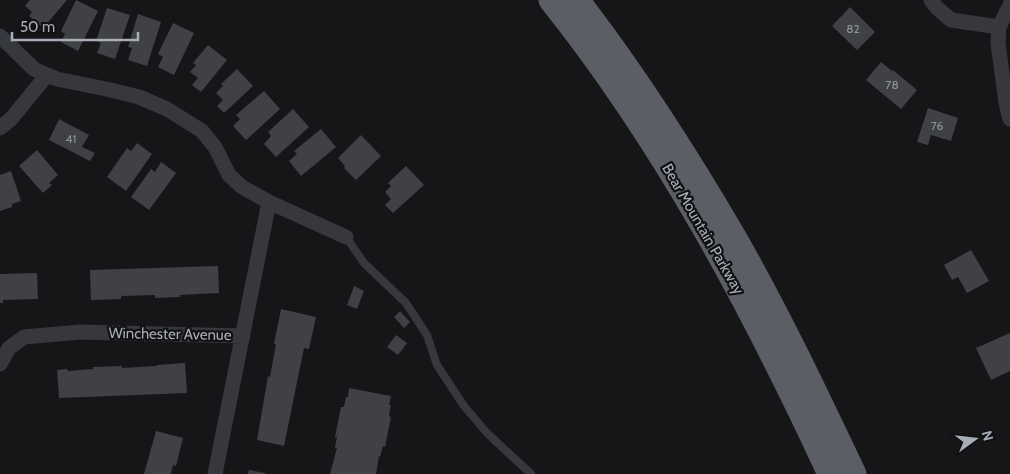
<svg xmlns="http://www.w3.org/2000/svg" width="1010" height="474" font-family="Cabin,sans-serif">
	<rect width="100%" height="100%" fill="#161618"/>
	<path fill="#404145" d="M30,0H67L43,28L29,16L32,12L25,6Z
		M76,0L98,11L78,51L61,42L65,34L61,31Z
		M850,7L875,32L857,50L832,26Z
		M107,8L130,15L115,59L97,53L101,43L96,41Z
		M138,14L161,22L147,66L128,60L132,48L128,47Z
		M173,23L194,33L174,75L158,67L163,57L158,54Z
		M208,45L227,60L201,92L192,85L198,78L190,72L196,65L193,63Z
		M881,62L892,71L893,70L917,90L901,109L866,80Z
		M237,69L253,86L224,113L217,106L223,100L216,93L223,86L221,84Z
		M264,91L280,109L246,140L233,126L240,119L236,115Z
		M928,108L958,118L951,141L931,135L928,145L917,142Z
		M293,109L309,127L276,157L264,144L271,136L268,132Z
		M59,119L89,135L82,147L95,153L90,161L49,140Z
		M321,129L336,147L301,176L289,161L297,154L294,151Z
		M361,135L381,156L356,180L344,168L345,166L338,158Z
		M137,143L152,154L126,191L107,177L127,148L131,151Z
		M37,150L58,175L49,183L52,185L43,193L19,166Z
		M161,162L176,173L149,210L131,197L151,169L155,172Z
		M406,166L424,185L393,213L385,205L391,199L385,192L391,186L388,183Z
		M11,171L21,201L12,204V207L0,211V175Z
		M971,250L989,281L967,293L958,277L952,280L944,265Z
		M218,266L219,293L180,295V297L155,298V295L121,296V299L91,300L90,270Z
		M37,273L38,299L3,300V303H0V274Z
		M354,286L364,291L357,309L347,305Z
		M281,309L316,317L309,349L304,348L284,446L257,440L268,376L270,377L276,344H274Z
		M400,311L410,322L404,328L394,317Z
		M1010,333V371L991,380L976,348Z
		M396,335L407,343L398,355L387,347Z
		M185,363L187,393L59,398L57,370L67,369L68,371L93,369V367L122,366V368L157,366V365Z
		M349,388L391,396L389,405H391L389,416L391,417L385,447L383,446L380,457L379,456L376,474H330L337,448H335L337,437H335L341,407H344L346,397H348Z
		M156,431L183,438L176,466L173,465L171,474H144Z
		M249,470L265,473V474H248Z"/>
	<g fill="none" stroke-linecap="round" stroke-linejoin="round">
		<path stroke="#37383d" stroke-width="8" d="M346,237L364,263L406,303L427,335L437,365L464,406L487,433L531,474"/>
		<path stroke="#37383d" stroke-width="15" d="M931,0L937,8L951,20L999,27
			M1010,5L999,27L998,43L1006,103L1010,119
			M0,36L34,69L47,75L57,79L111,90L139,97L167,109L202,131L215,147L229,175L242,187L269,202L346,237
			M0,128L11,119L47,75
			M0,364L9,348L24,337L80,332L243,336
			M215,474L269,202"/>
		<path stroke="#5b5e65" stroke-width="25" d="M551,0C666,144 753,308 830,474
			M577,0C635,75 686,155 734,237C778,314 816,394 854,474"/>
	</g>
	<g text-anchor="middle" stroke-width="4.5" stroke-linejoin="round" paint-order="stroke">
		<g font-size="12" fill="#8e929b">
			<text x="853" y="33">82</text>
			<text x="892" y="89">78</text>
			<text x="937" y="130">76</text>
			<text x="71" y="143">41</text>
		</g>
		<g font-size="15" fill="#a8adb8" stroke="#111113">
			<text transform="translate(703 229) rotate(60)" y="5">Bear Mountain Parkway</text>
			<text transform="translate(170 334) rotate(1)" y="5">Winchester Avenue</text>
		</g>
	</g>
	<g transform="translate(975 439) rotate(75)" stroke="#111113" stroke-width="4" paint-order="stroke">
	<path d="M0-4L9 19L0 12L-9 19Z" fill="#a8adb8"/>
	<text y="-8" font-size="14" font-weight="bold" text-anchor="middle" fill="#a8adb8">N</text>
	</g>
	<path d="M12 32v8h126v-8" fill="none" stroke="#a8adb8" stroke-width="2.5"/>
	<text x="20" y="32" font-size="15" fill="#a8adb8" stroke="#111113" stroke-width="4" paint-order="stroke">50 m</text>
</svg>
